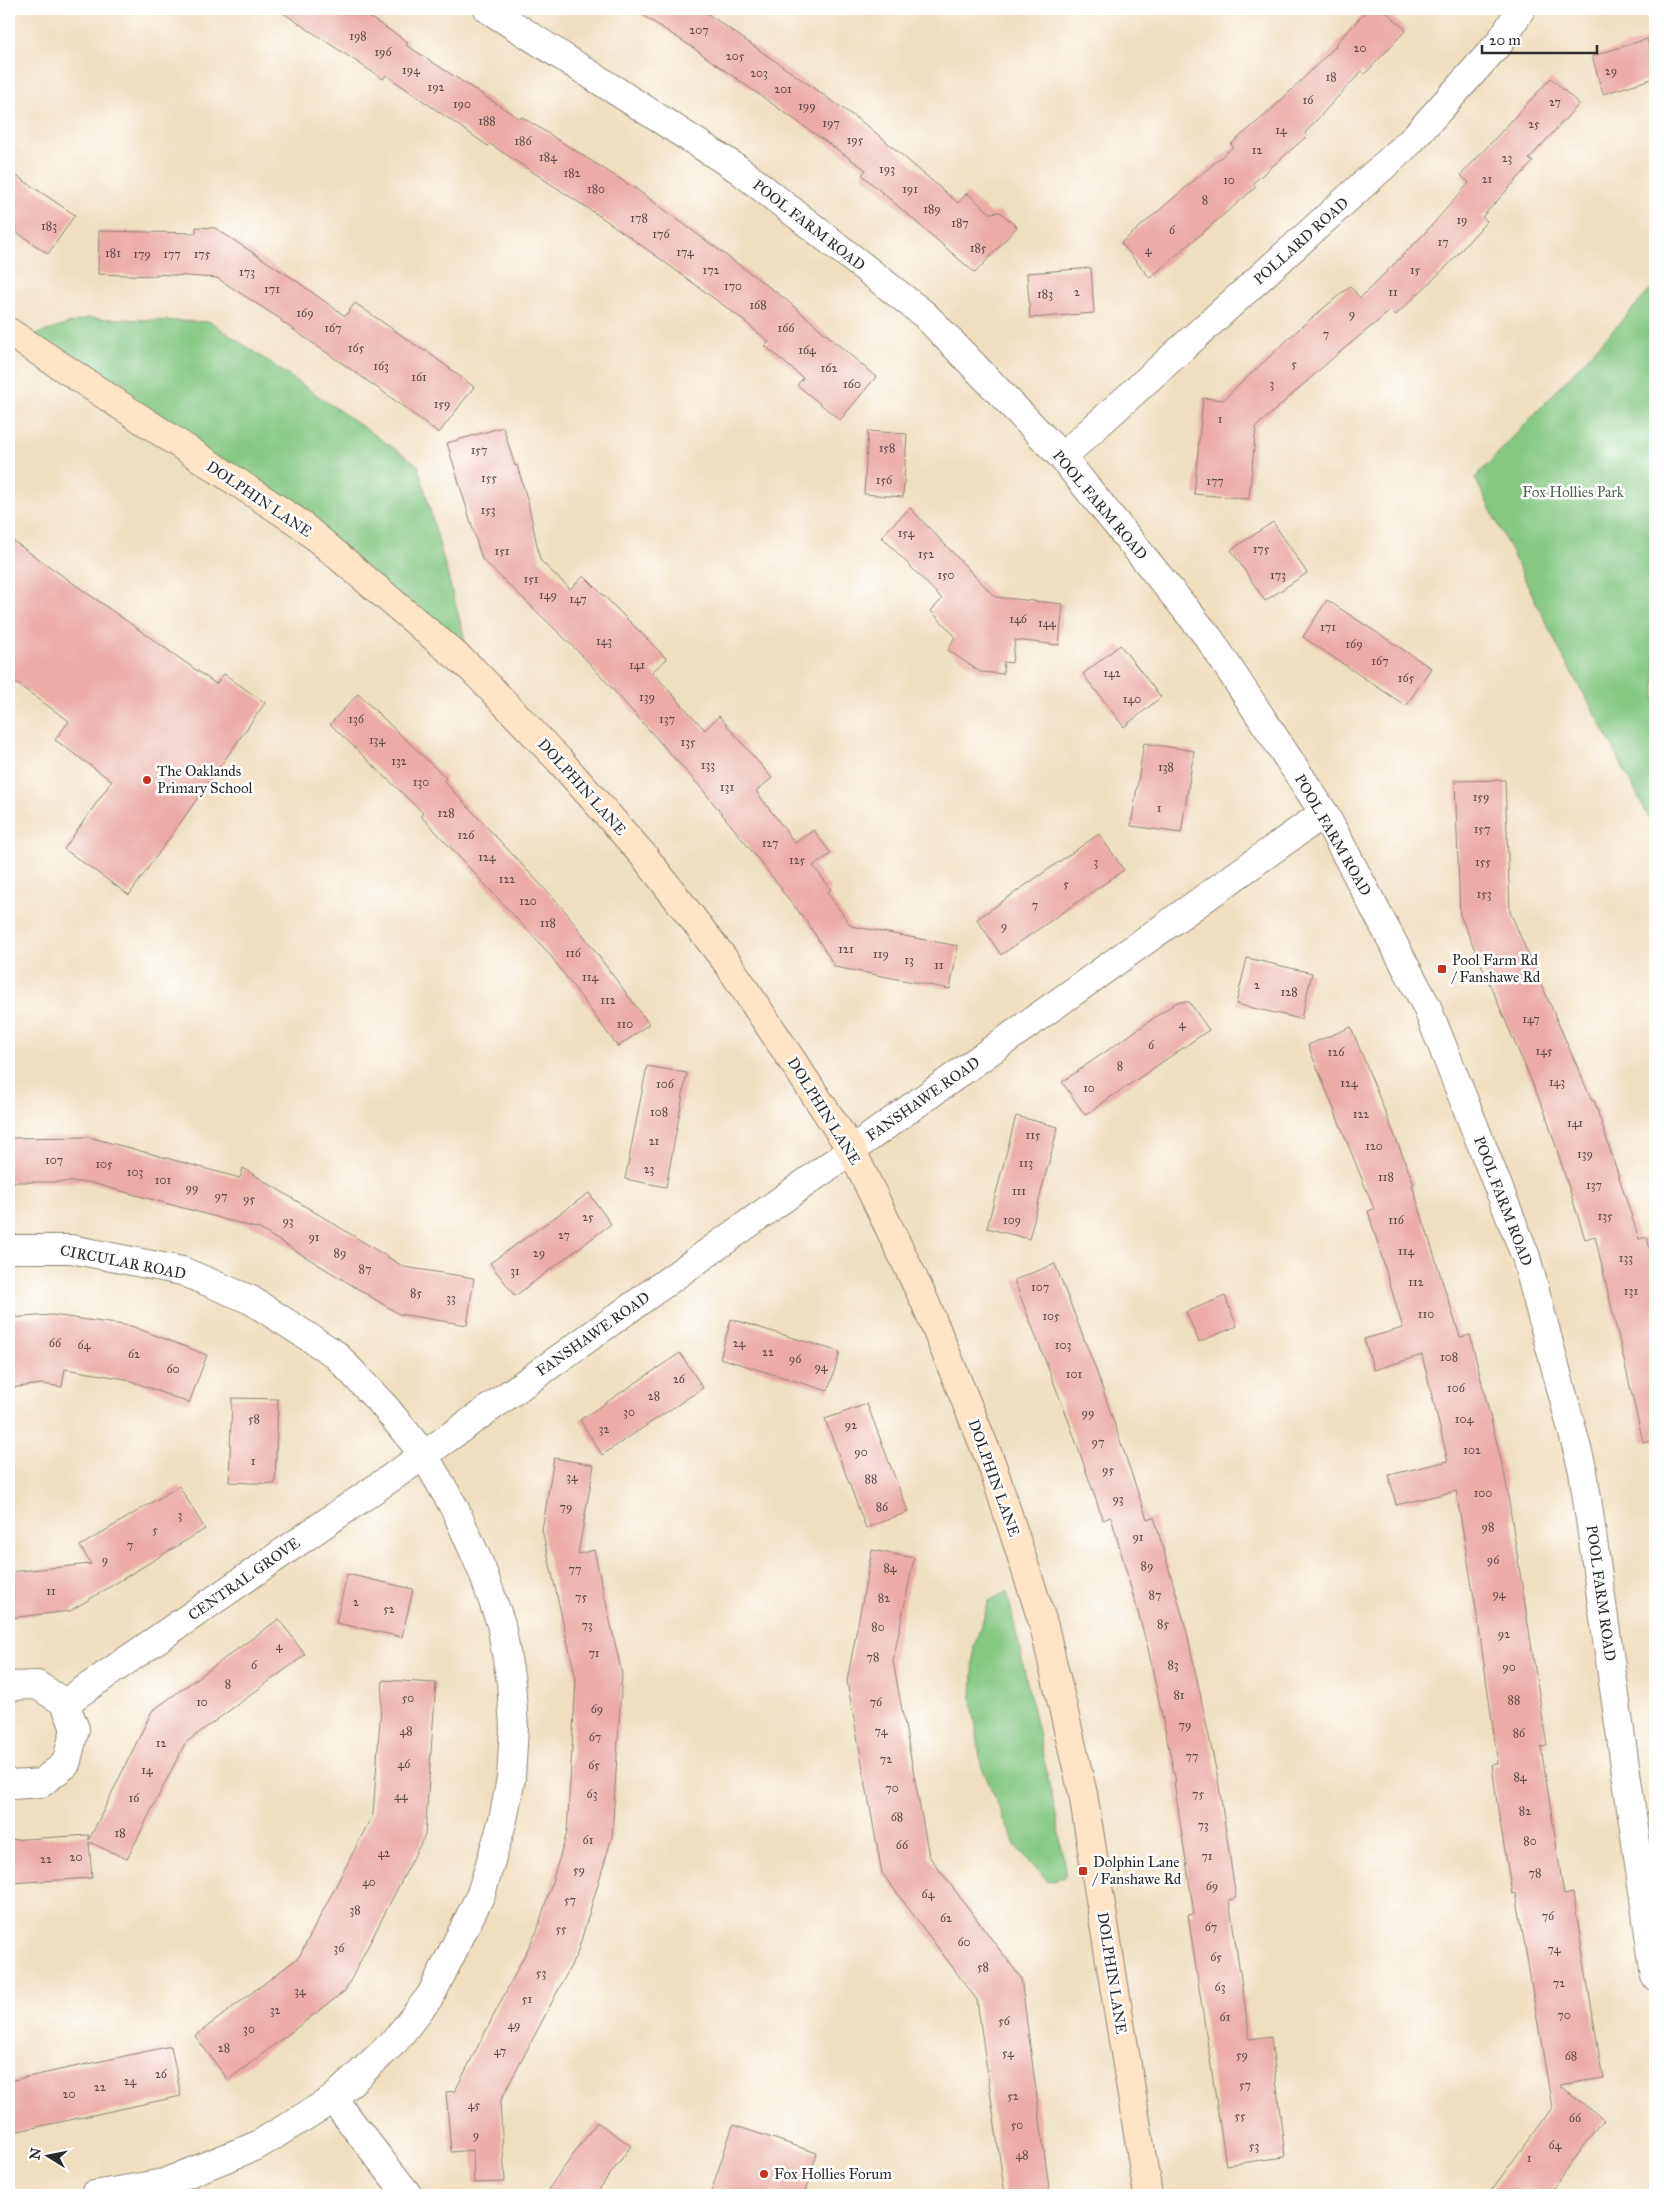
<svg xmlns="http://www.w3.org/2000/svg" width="1664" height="2204" font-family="'IM FELL Great Primer',serif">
	<rect width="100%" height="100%" fill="#fff"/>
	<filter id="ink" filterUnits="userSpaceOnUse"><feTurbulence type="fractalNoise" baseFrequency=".02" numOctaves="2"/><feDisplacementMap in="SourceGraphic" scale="10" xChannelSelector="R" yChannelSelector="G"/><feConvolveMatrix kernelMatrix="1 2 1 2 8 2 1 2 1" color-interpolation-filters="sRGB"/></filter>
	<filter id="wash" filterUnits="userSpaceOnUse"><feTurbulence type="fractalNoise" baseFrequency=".0096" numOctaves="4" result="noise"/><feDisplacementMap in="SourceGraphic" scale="20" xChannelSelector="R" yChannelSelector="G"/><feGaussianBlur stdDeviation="1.12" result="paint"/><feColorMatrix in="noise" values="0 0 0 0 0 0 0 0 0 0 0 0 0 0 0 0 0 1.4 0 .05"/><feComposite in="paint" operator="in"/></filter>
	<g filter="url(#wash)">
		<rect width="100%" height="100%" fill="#f0dfbf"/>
		<path fill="#85c882" stroke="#587a56" d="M1655,285V830L1600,722L1565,661L1475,478Z
			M87,318L211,322L418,465L473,670L299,523L19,340Z
			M1007,1591L1058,1824L1066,1877L1048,1881L1016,1847L981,1765L972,1699L974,1647L989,1601Z"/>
		<g id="blocks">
			<path fill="#ebaca5" d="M277,9H357L408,42L406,45L460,80L520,119L522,117L639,191L784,298L876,377L840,420L797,385L803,378L765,346L769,342L738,316L659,258L604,219L490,144L488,146L386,75L383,79Z
				M633,9H701L869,127L958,203L967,193L990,213L1000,212L1017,227L975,273L862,175L866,170L689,45Z
				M1368,9H1383L1406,30L1365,74L1362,71L1332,103L1305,133L1307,136L1253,183L1256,187L1150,278L1121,243L1233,147L1231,144L1270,111L1336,46L1335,45Z
				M1647,39L1655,67V78L1603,94L1592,56Z
				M1551,78L1579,104L1529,159L1533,162L1482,217L1487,221L1448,265L1395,316L1390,311L1334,357L1256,427L1249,499L1194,494L1203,398L1223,400L1300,328L1350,286L1360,298L1424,234L1469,183L1461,175Z
				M9,171L75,215L48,254L9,227Z
				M196,227L215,228L295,280L345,316L355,303L424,351L425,350L474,387L439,433L382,391L281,321L282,320L217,278L156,274V276L98,274L99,231L196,233Z
				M1091,268L1094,313L1030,318L1027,273Z
				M503,427L515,466L517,465L528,502L540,560L570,589L584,576L667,659L652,672L705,730L719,716L772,778L756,791L795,843L814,830L831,854L813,866L831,889L827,892L851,926L958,946L950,989L835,967L808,923L781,890L782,889L702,789L582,655L482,559L447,443Z
				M868,431L907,434L903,497L864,494Z
				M910,508L995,597L1063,604L1059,645L1015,640L1012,663L1004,662L1003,674L980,672L948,650L955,636L931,611L942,599L881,536Z
				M1273,522L1307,573L1265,601L1231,550Z
				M9,538L216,684L224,674L265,703L129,895L64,849L112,781L55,740L69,721L9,678Z
				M1327,600L1431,668L1406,706L1303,637Z
				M1120,645L1161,697L1124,727L1083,674Z
				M358,694L446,778L444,781L566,912L649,1024L618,1047L547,951L421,816L423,813L330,724Z
				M1144,743L1194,751L1181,833L1131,826Z
				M1505,780L1510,912L1592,1101L1594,1100L1639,1239L1647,1237L1655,1271V1441L1643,1442L1595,1236L1585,1239L1546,1115L1460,915L1455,781Z
				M1099,834L1124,870L1001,955L977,919Z
				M1247,958L1312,973L1301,1019L1236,1004Z
				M1177,1002H1189L1209,1030L1085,1115L1062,1082Z
				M1351,1027L1414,1184L1412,1185L1460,1337L1470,1335L1505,1476L1547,1746L1541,1747L1564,1895L1573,1893L1603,2079L1559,2086L1604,2119L1548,2195H1488L1552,2107L1516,1893L1512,1894L1497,1803L1492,1765L1498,1764L1478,1621L1456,1491L1396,1505L1389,1475L1448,1461L1422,1355L1374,1370L1364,1339L1403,1328L1368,1211L1374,1209L1308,1045Z
				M647,1066L687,1073L666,1187L625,1179Z
				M1016,1116L1058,1127L1029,1239L987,1228Z
				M89,1137L240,1178L243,1168L404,1267L474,1278L467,1325L399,1314L260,1229L88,1182H9V1138Z
				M589,1193L611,1224L515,1296L490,1263Z
				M1055,1264L1096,1370L1147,1519L1154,1517L1186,1628L1218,1779L1236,1898L1229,1900L1250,2039L1271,2036L1285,2157L1226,2165L1188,1915L1194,1914L1174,1782H1176L1148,1648L1111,1517L1103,1520L1069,1422L1014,1280Z
				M1225,1296L1237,1326L1199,1342L1186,1312Z
				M52,1315L131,1326L207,1355L189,1403L126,1379L65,1369L62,1387L42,1384L9,1388V1318Z
				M731,1319L840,1352L828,1391L720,1358Z
				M680,1353L703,1388L602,1455L580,1420Z
				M232,1398L278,1399L275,1484L229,1482Z
				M867,1404L908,1512L866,1528L825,1419Z
				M554,1458L594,1465L578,1554L594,1550L622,1674L612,1837L577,1954L500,2102L505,2182L474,2183L473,2150L451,2152L446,2092L455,2091L537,1931L567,1833L576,1679L542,1530Z
				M179,1486L205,1529L70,1611L9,1618V1572L91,1564L80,1546Z
				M872,1550L914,1558L893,1661L929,1856L1021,1978L1050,2195H1005L977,2000L882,1873L847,1681Z
				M347,1574L413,1589L402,1637L336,1623Z
				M279,1619L305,1655L185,1743L127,1859L89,1842L92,1878L9,1883V1840L89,1835V1840L152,1711Z
				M383,1680L436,1683L425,1835L345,1991L228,2080L195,2036L299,1957L373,1814Z
				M171,2046L181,2096L9,2133V2081Z
				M597,2122L631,2146L595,2195H544Z
				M733,2125L817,2153L804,2195H710Z"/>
		</g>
	</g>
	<g filter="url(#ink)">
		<use href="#blocks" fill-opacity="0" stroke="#8e8575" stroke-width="1"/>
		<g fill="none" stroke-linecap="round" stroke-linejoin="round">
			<g stroke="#8e8575" stroke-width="30">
				<path id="street" d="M488,9L738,169L925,315L1062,457L1209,638L1324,813L1426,1005L1526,1257L1583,1471L1655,1976
					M1062,457L1410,142L1500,42L1521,9
					M9,1249H71L182,1271L251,1300L335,1354L385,1407L424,1455L455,1509L482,1570L501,1624L511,1682L514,1728L511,1778L503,1820L481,1894L431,1995L395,2041L333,2099L258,2145L164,2183L94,2195
					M9,1686L37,1685L65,1703L75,1729L66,1764L41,1783L12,1785L9,1783
					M65,1703L424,1455L1324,813
					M333,2099L408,2195"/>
			</g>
			<g stroke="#8e8575" stroke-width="30">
				<path id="secondary" d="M9,332L299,523L473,670L559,760L644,856L728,964L851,1149L925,1302L992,1465L1044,1626L1083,1794L1148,2195"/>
			</g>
			<use href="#street" stroke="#fff" stroke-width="28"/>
			<use href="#secondary" stroke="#ffe4c6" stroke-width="28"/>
		</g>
	</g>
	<g fill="#c8321e" stroke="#fff" stroke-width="2">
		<circle cx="147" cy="780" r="5"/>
		<rect x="1437" y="964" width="10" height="10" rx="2.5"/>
		<rect x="1078" y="1866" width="10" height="10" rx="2.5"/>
		<circle cx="764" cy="2174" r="5"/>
	</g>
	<g text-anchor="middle" stroke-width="5" stroke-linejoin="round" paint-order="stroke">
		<g font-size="12" fill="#5b4b4a">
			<text x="699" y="34">207</text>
			<text x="358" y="40">198</text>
			<text x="1360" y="52">20</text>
			<text x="383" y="56">196</text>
			<text x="735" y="60">205</text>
			<text x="411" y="74">194</text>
			<text x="1611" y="75">29</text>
			<text x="759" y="77">203</text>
			<text x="1331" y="81">18</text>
			<text x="436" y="91">192</text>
			<text x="783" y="93">201</text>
			<text x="1308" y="104">16</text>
			<text x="1555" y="106">27</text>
			<text x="462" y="108">190</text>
			<text x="807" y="110">199</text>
			<text x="487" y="125">188</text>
			<text x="831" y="127">197</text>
			<text x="1534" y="128">25</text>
			<text x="1281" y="134">14</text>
			<text x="855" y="144">195</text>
			<text x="523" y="145">186</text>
			<text x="1257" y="154">12</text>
			<text x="548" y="161">184</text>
			<text x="1507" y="162">23</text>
			<text x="887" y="173">193</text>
			<text x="572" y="177">182</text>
			<text x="1487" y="183">21</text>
			<text x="1229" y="184">10</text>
			<text x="596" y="193">180</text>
			<text x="910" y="193">191</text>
			<text x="1205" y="204">8</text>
			<text x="932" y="213">189</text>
			<text x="639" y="222">178</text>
			<text x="1462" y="224">19</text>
			<text x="960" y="227">187</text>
			<text x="49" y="230">183</text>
			<text x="1172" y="234">6</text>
			<text x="661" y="238">176</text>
			<text x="1443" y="246">17</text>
			<text x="978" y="252">185</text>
			<text x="1148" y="254">4</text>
			<text x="685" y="256">174</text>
			<text x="113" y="257">181</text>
			<text x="142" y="258">179</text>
			<text x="172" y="258">177</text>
			<text x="202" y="258">175</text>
			<text x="711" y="274">172</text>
			<text x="1415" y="274">15</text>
			<text x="247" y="276">173</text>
			<text x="733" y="290">170</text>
			<text x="272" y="293">171</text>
			<text x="1077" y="296">2</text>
			<text x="1393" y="296">11</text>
			<text x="1045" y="298">183</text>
			<text x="758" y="309">168</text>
			<text x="305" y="317">169</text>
			<text x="1352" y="318">9</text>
			<text x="333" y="332">167</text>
			<text x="786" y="332">166</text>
			<text x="1326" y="338">7</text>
			<text x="356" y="352">165</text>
			<text x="807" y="354">164</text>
			<text x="1294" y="368">5</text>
			<text x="381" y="370">163</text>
			<text x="829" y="372">162</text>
			<text x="419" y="381">161</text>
			<text x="852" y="388">160</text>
			<text x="1272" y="388">3</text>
			<text x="442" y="408">159</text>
			<text x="1220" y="423">1</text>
			<text x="887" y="452">158</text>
			<text x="479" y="454">157</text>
			<text x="489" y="482">155</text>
			<text x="884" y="484">156</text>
			<text x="1215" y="485">177</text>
			<text x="488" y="514">153</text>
			<text x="906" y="537">154</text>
			<text x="1261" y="553">175</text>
			<text x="502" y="555">151</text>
			<text x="926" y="558">152</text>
			<text x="946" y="579">150</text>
			<text x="1278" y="579">173</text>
			<text x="531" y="583">151</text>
			<text x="548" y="599">149</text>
			<text x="578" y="603">147</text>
			<text x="1018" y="623">146</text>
			<text x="1047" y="627">144</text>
			<text x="1328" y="631">171</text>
			<text x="604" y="645">143</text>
			<text x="1354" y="648">169</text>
			<text x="1380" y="665">167</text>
			<text x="637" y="669">141</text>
			<text x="1112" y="677">142</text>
			<text x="1406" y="682">165</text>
			<text x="647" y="701">139</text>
			<text x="1132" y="703">140</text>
			<text x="356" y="723">136</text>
			<text x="667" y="723">137</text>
			<text x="377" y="744">134</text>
			<text x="688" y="746">135</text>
			<text x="399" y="765">132</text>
			<text x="708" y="769">133</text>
			<text x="1166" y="771">138</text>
			<text x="421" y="786">130</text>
			<text x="727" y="791">131</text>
			<text x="1481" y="801">159</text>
			<text x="1159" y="812">1</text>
			<text x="446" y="817">128</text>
			<text x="1482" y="833">157</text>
			<text x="466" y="839">126</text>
			<text x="770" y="847">127</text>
			<text x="487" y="861">124</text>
			<text x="797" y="864">125</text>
			<text x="1096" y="866">3</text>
			<text x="1483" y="866">155</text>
			<text x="507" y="883">122</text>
			<text x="1066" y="888">5</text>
			<text x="1484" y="898">153</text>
			<text x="528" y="905">120</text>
			<text x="1035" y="909">7</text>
			<text x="548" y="927">118</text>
			<text x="1004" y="930">9</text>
			<text x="846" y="953">121</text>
			<text x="573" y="957">116</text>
			<text x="881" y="958">119</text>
			<text x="909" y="964">13</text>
			<text x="939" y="969">11</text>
			<text x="590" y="981">114</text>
			<text x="1257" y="989">2</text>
			<text x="1289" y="996">128</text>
			<text x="608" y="1004">112</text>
			<text x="1531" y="1023">147</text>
			<text x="625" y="1028">110</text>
			<text x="1182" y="1028">4</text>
			<text x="1151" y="1049">6</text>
			<text x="1544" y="1055">145</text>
			<text x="1336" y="1056">126</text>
			<text x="1120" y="1070">8</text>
			<text x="1557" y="1086">143</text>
			<text x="1349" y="1087">124</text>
			<text x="665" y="1088">106</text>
			<text x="1089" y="1092">10</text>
			<text x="659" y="1116">108</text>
			<text x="1361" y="1118">122</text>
			<text x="1575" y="1127">141</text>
			<text x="1033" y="1139">115</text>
			<text x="654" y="1145">21</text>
			<text x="1374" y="1150">120</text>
			<text x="1585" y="1158">139</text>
			<text x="54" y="1164">107</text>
			<text x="1026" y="1167">113</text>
			<text x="104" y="1168">105</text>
			<text x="649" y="1173">23</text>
			<text x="135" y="1176">103</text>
			<text x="1386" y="1181">118</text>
			<text x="163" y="1184">101</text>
			<text x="1594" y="1189">137</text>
			<text x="192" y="1192">99</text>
			<text x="1019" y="1195">111</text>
			<text x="221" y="1200">97</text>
			<text x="249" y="1203">95</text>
			<text x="1605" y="1220">135</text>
			<text x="588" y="1221">25</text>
			<text x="1012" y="1224">109</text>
			<text x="1396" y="1224">116</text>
			<text x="288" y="1225">93</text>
			<text x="564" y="1239">27</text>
			<text x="314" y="1241">91</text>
			<text x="1406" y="1255">114</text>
			<text x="340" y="1257">89</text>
			<text x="539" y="1257">29</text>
			<text x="1626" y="1262">133</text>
			<text x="365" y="1273">87</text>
			<text x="515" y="1275">31</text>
			<text x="1416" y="1286">112</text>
			<text x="1040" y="1291">107</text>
			<text x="1631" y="1295">131</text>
			<text x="416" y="1297">85</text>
			<text x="451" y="1302">33</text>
			<text x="1426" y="1318">110</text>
			<text x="1051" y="1320">105</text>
			<text x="55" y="1347">66</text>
			<text x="739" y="1347">24</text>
			<text x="84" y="1349">64</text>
			<text x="1063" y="1349">103</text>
			<text x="768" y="1356">22</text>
			<text x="134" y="1358">62</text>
			<text x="1449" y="1361">108</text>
			<text x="795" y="1363">96</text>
			<text x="821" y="1371">94</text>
			<text x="173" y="1373">60</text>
			<text x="1074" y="1378">101</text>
			<text x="679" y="1383">26</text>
			<text x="1456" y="1392">106</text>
			<text x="654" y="1400">28</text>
			<text x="629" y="1416">30</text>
			<text x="1088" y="1417">99</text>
			<text x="254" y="1423">58</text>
			<text x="1464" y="1423">104</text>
			<text x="851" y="1429">92</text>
			<text x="604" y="1433">32</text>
			<text x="1098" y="1446">97</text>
			<text x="1472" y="1454">102</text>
			<text x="861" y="1456">90</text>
			<text x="253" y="1465">1</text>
			<text x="1108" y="1474">95</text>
			<text x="572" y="1481">34</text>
			<text x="871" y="1483">88</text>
			<text x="1483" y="1497">100</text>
			<text x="1118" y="1503">93</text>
			<text x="566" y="1511">79</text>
			<text x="882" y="1511">86</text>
			<text x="180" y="1519">3</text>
			<text x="1488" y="1531">98</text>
			<text x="155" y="1534">5</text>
			<text x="1138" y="1541">91</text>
			<text x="130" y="1549">7</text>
			<text x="105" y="1564">9</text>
			<text x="1493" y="1564">96</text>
			<text x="1147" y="1570">89</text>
			<text x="890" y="1572">84</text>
			<text x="575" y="1573">77</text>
			<text x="51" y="1595">11</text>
			<text x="1499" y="1598">94</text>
			<text x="1155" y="1599">87</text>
			<text x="581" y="1601">75</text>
			<text x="884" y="1602">82</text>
			<text x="356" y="1606">2</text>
			<text x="389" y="1613">52</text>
			<text x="1163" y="1628">85</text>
			<text x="587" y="1629">73</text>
			<text x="878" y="1631">80</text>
			<text x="1504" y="1638">92</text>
			<text x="279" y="1650">4</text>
			<text x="594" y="1657">71</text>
			<text x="873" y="1661">78</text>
			<text x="254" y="1669">6</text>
			<text x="1173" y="1669">83</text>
			<text x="1509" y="1671">90</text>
			<text x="228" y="1688">8</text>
			<text x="1179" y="1699">81</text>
			<text x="408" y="1702">50</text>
			<text x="1514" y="1704">88</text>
			<text x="202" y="1706">10</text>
			<text x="876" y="1706">76</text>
			<text x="597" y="1713">69</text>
			<text x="1185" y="1729">79</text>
			<text x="406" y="1735">48</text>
			<text x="881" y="1735">74</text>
			<text x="1519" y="1737">86</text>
			<text x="595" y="1741">67</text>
			<text x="161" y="1747">12</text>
			<text x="1192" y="1760">77</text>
			<text x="886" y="1763">72</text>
			<text x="404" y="1768">46</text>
			<text x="594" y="1769">65</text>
			<text x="147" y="1774">14</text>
			<text x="1520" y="1781">84</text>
			<text x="892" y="1792">70</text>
			<text x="592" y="1798">63</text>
			<text x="1198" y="1798">75</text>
			<text x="401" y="1800">44</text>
			<text x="134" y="1802">16</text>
			<text x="1525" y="1815">82</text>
			<text x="897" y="1821">68</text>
			<text x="1203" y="1829">73</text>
			<text x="120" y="1837">18</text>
			<text x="588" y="1844">61</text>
			<text x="1530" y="1845">80</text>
			<text x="902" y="1849">66</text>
			<text x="384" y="1857">42</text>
			<text x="1207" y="1860">71</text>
			<text x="76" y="1861">20</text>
			<text x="46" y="1863">22</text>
			<text x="579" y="1874">59</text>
			<text x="1535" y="1877">78</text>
			<text x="369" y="1886">40</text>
			<text x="1212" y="1890">69</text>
			<text x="928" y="1898">64</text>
			<text x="570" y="1904">57</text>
			<text x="355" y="1914">38</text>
			<text x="1548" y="1920">76</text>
			<text x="946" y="1922">62</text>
			<text x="1211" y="1931">67</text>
			<text x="561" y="1933">55</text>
			<text x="964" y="1946">60</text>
			<text x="339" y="1952">36</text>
			<text x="1554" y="1953">74</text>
			<text x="1216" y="1961">65</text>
			<text x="983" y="1971">58</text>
			<text x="541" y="1977">53</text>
			<text x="1559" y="1987">72</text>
			<text x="1220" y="1991">63</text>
			<text x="300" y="1995">34</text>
			<text x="527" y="2003">51</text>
			<text x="275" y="2014">32</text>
			<text x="1564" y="2019">70</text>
			<text x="1225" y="2021">61</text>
			<text x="1004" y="2025">56</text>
			<text x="514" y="2029">49</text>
			<text x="249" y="2033">30</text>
			<text x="224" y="2052">28</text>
			<text x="500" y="2055">47</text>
			<text x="1008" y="2057">54</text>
			<text x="1242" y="2059">59</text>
			<text x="1571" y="2060">68</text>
			<text x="161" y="2078">26</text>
			<text x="130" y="2085">24</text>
			<text x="1245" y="2089">57</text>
			<text x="100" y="2091">22</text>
			<text x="69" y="2098">20</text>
			<text x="1013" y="2100">52</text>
			<text x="474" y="2109">45</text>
			<text x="1240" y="2120">55</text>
			<text x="1575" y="2122">66</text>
			<text x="1017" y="2129">50</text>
			<text x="476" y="2139">9</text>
			<text x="1555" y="2149">64</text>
			<text x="1254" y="2150">53</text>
			<text x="1022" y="2159">48</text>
			<text x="1529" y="2162">1</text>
		</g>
		<g font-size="15" fill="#2b2b2b" stroke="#fff">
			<text transform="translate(809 225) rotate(38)" y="5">POOL FARM ROAD</text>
			<text transform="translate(1301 241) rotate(-42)" y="5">POLLARD ROAD</text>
			<text transform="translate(259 499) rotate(34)" y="5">DOLPHIN LANE</text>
			<text transform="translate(1100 505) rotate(50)" y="5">POOL FARM ROAD</text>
			<text transform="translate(582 787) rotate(48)" y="5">DOLPHIN LANE</text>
			<text transform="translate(1333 835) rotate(60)" y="5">POOL FARM ROAD</text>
			<text transform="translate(923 1099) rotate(-35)" y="5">FANSHAWE ROAD</text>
			<text transform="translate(824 1111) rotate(58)" y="5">DOLPHIN LANE</text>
			<text transform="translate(1503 1201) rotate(69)" y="5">POOL FARM ROAD</text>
			<text transform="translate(123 1262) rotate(11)" y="5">CIRCULAR ROAD</text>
			<text transform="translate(593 1334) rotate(-35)" y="5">FANSHAWE ROAD</text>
			<text transform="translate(994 1478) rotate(70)" y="5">DOLPHIN LANE</text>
			<text transform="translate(244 1579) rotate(-35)" y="5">CENTRAL GROVE</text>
			<text transform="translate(1601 1593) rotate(82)" y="5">POOL FARM ROAD</text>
			<text transform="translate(1112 1973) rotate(81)" y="5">DOLPHIN LANE</text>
		</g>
		<g font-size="15" fill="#4a6249" stroke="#fff">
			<text x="1573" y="497">Fox Hollies Park</text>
		</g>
		<g font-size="15" fill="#2b2b2b" stroke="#fff" text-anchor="start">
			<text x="157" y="776">The Oaklands<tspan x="157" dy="17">Primary School</tspan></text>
			<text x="1452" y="965">Pool Farm Rd<tspan x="1452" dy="17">/ Fanshawe Rd</tspan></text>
			<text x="1093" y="1867">Dolphin Lane<tspan x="1093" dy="17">/ Fanshawe Rd</tspan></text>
			<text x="774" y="2179">Fox Hollies Forum</text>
		</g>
	</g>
	<rect width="1664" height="2204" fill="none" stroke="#fff" stroke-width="30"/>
	<g transform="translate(48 2156) rotate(280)" stroke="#ffffff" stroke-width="4" paint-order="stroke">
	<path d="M0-4L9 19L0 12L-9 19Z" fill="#2b2b2b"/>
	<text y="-8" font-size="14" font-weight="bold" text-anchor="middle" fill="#2b2b2b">N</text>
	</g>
	<path d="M1482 45v8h115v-8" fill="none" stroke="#2b2b2b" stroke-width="2.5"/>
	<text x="1489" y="45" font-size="15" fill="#2b2b2b" stroke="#ffffff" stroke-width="4" paint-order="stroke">20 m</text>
</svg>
